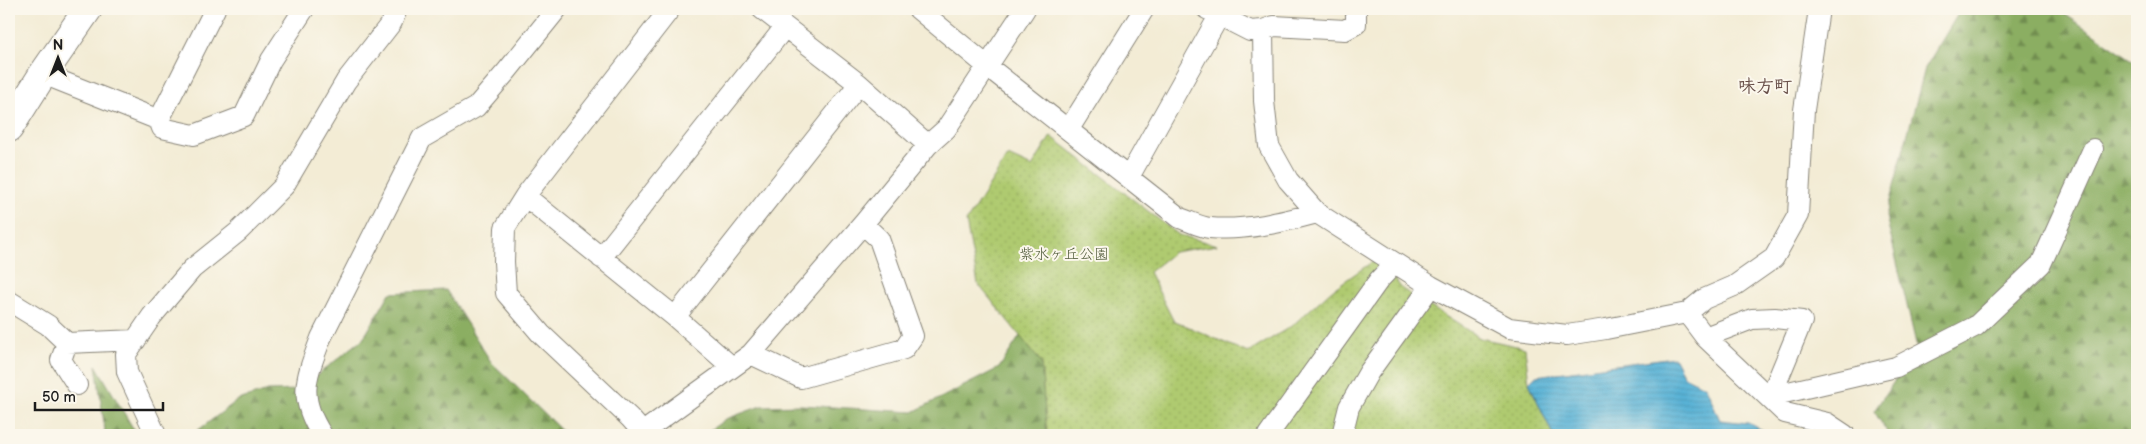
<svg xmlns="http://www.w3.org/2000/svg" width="2146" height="444" font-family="'Balsamiq Sans','Klee One',sans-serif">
	<defs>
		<pattern id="forest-firs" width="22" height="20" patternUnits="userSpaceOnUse" patternTransform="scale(1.25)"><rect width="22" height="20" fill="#8bae62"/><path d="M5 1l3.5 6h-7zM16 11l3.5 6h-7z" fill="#718d50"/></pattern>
		<pattern id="park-dots" width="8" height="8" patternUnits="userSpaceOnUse" patternTransform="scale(1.25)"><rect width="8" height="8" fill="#afca70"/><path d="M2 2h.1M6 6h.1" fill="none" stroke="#96ad60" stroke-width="1.8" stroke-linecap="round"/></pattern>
		<pattern id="water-rules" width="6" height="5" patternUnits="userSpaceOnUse" patternTransform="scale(1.25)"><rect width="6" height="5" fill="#59b2d6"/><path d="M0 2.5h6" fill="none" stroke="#4d98b7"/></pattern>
	</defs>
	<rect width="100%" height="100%" fill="#fbf7ec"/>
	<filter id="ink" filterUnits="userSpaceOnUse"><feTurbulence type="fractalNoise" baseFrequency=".02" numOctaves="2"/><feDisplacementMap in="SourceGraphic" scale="10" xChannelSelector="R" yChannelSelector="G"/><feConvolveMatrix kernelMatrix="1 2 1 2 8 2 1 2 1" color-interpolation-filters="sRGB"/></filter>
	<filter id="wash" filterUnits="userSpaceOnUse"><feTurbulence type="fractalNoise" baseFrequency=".0096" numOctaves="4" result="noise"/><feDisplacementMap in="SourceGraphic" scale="20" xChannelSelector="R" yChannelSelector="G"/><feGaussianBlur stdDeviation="1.12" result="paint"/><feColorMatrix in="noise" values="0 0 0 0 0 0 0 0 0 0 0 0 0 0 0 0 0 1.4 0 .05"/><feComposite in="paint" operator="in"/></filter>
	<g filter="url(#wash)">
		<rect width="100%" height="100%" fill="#f3ecd5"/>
		<path fill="url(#forest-firs)" stroke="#54653f" d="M1961,9H2057L2137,63V435H1889L1874,411L1917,348L1886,216L1925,68Z
			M446,290L491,362L566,435H196L197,431L238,400L268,391L298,390L363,339L390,293Z
			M1020,336L1041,362L1047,435H703L726,419L761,406L801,405L913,412L999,368Z
			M96,365L137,435H99L105,431Z"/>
		<path fill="url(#park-dots)" stroke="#667346" d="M1051,136L1179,235L1217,245L1174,252L1149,272L1173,320L1248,353L1293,325L1332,290L1379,257L1402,289L1480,338L1525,348L1529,383L1553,435H1047L1041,362L978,284L966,222L1008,156L1032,167Z"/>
		<path fill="url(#water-rules)" stroke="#3a6779" d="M1674,357L1684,376L1706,387L1720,420L1748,423L1773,435H1553L1529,383L1536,376Z"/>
	</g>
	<g filter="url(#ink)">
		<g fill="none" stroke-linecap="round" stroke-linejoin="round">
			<g stroke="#888478" stroke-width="22">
				<path id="minor" d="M762,9L859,84L928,145
					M918,9L987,66L1180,218C1189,221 1200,227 1210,228C1246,231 1282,222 1317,213
					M1207,9L1250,31L1263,30L1274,26L1345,30L1356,24V9
					M1263,30L1264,101L1269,146L1288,180L1317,213L1431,286L1509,328L1567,335L1606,329L1687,313L1704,299L1734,286L1774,258L1798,215L1804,110L1819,9
					M43,74L159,120L162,128L194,135L244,116L271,60L304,9
					M159,120L215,9
					M1069,129L1144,9
					M1129,177L1219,16
					M525,196L675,317L732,367
					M601,258L785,27
					M9,301L48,325L67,343L136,340
					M1687,313L1705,337L1752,319L1775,318L1802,321L1771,396L1896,367L1976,326L2041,264L2093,149
					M675,317L859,84
					M1705,337L1785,413L1827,423L1845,435
					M67,343L61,360L77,385
					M751,354L801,378L904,349L913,336L879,239L863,224
					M643,432L751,354L863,224L928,145L946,129L1025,9
					M156,435L127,372L126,354L152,316L192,269L238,232L284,186L346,81L392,22L397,9
					M322,435C297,396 306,378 321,338L422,138L476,107L507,71L557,9
					M645,435L630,418L541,334L506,293L504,262L505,228L525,196L670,9
					M1268,435L1379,280L1395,263
					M1342,435L1349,407L1369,372L1431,286"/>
			</g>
			<g stroke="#888478" stroke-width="30">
				<path id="highway" d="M9,128L43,74L88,9"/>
			</g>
			<use href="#minor" stroke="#fff" stroke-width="20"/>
			<use href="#highway" stroke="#fff" stroke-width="28"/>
		</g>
	</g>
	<g text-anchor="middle" stroke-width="4" stroke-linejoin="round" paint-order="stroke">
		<g font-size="15" fill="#4f5939" stroke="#fbf7ec">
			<text x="1064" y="259">紫水ヶ丘公園</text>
		</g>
		<g font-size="18" font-weight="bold" fill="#684f49" stroke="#fbf7ec">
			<text x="1765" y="92">味方町</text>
		</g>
	</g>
	<rect width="2146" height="444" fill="none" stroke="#fbf7ec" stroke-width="30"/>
	<g transform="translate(58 58)" stroke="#fbf7ec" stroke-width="4" paint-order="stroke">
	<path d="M0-4L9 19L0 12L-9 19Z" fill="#1c1c1c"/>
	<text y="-8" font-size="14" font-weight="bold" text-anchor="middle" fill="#1c1c1c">N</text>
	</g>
	<path d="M35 402v8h128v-8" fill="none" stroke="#1c1c1c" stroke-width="2.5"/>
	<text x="42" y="402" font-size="15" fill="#1c1c1c" stroke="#fbf7ec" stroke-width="4" paint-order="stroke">50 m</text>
</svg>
